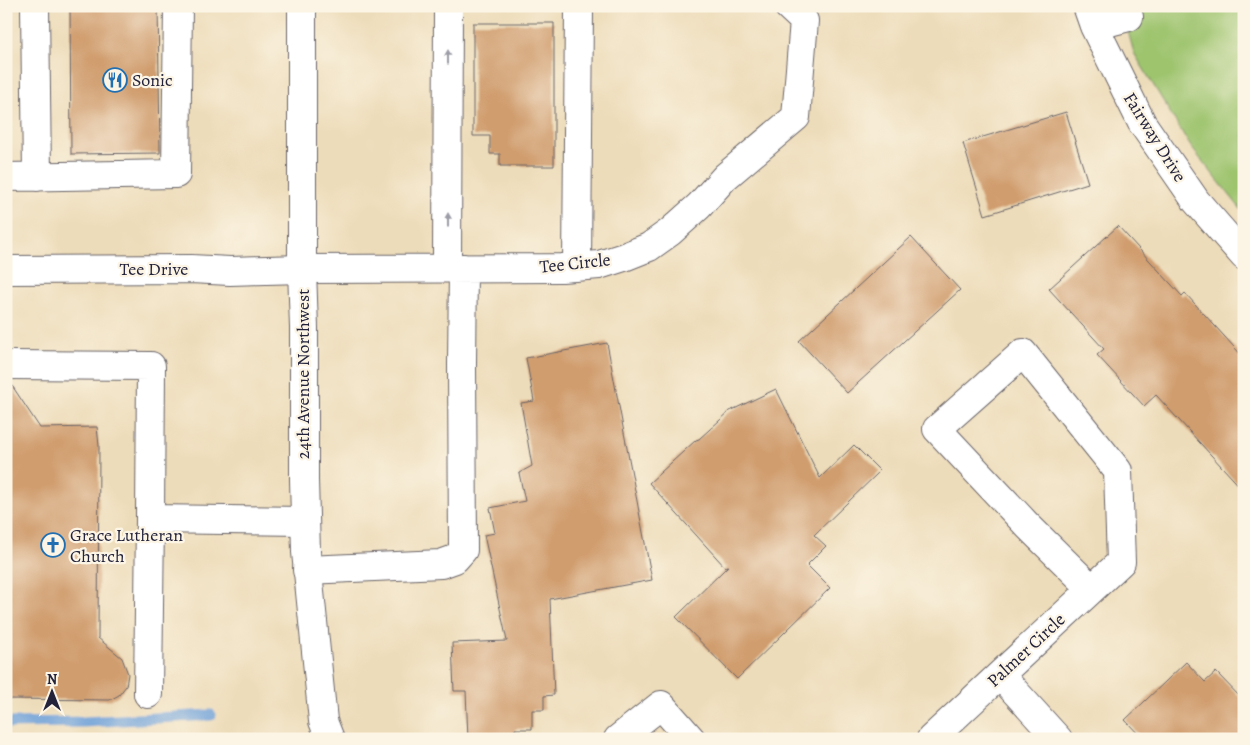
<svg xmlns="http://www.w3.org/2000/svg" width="1250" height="745" font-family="Alegreya,serif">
	<rect width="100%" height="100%" fill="#fcf5e5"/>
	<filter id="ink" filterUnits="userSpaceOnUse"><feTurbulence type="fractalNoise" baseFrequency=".02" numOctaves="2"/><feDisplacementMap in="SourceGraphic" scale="10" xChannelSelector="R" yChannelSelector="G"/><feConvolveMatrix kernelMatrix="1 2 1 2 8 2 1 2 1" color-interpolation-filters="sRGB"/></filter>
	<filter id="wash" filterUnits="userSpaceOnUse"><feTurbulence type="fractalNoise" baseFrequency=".0096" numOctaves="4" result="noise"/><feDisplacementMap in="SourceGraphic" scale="20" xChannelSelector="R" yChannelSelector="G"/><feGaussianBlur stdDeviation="1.12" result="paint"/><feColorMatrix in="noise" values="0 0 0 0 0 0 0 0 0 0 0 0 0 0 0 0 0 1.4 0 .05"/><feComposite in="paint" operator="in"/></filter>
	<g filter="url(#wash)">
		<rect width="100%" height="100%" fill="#eddcb9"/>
		<path fill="#9ec46e" stroke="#607354" d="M1121,6H1244V213L1191,147L1134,53Z"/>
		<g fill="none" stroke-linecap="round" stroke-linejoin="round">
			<path stroke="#6c9fd8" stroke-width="11" d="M6,723L84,722L211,715"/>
		</g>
		<g id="blocks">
			<path fill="#d09d6e" d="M70,6H158L160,153L71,154Z
				M473,23H554V166H500V154H490V136H473Z
				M1066,112L1088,183L985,215L963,143Z
				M1118,226L1182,296L1185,293L1244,358V491L1156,395L1144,406L1097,355L1104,349L1049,289Z
				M911,237L960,290L847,393L799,341Z
				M607,343L652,580L550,599L554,695L544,696V710H532V729H515L516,739H468L466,691H454L452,643L507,641L484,535L495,533L490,508L525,501L519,473L532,466L521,403L534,401L526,358Z
				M6,381H9L40,428L97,427L99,446L98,638L122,658L128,674L126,686L119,695L110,700L6,699Z
				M776,389L820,478L854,445L880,471L814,535L826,546L807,565L830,588L737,679L676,617L728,566L725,567L649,483L696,440L699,439L730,411Z
				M1186,662L1205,682L1216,672L1244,701V739H1143L1125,720Z"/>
		</g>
	</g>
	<g filter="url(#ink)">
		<use href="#blocks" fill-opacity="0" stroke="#696367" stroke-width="1"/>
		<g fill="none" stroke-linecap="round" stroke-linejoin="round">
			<g stroke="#696367" stroke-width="30">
				<path id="minor" d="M35,6L37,177
					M1087,6L1094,26L1142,123L1196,201L1244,256
					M1094,26L1129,17
					M6,177L176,174L178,6
					M577,267L579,6
					M447,268L448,6
					M6,270L191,269L230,271L302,269L562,268L599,265L624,257L649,247L670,232L699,206L725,177L796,117L804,21L788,6
					M6,365L151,366L150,519L148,694
					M150,519L305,521
					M307,570L441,564L455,559L463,550L462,364L463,268
					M1000,675L1058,739
					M618,739L661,705L691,739
					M931,739L1121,562L1118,471L1023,353L937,429L1028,526L1092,589"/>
			</g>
			<g stroke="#696367" stroke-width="30">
				<path id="major" d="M302,6V269L304,328V480L306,552L323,721L330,739"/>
			</g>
			<use href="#minor" stroke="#fff" stroke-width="28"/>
			<use href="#major" stroke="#fff" stroke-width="28"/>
		</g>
		<defs><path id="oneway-solid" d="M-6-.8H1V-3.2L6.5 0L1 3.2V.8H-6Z" transform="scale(1.25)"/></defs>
		<g fill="#9c9ca7">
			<use href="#oneway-solid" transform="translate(448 57) rotate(-90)"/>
			<use href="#oneway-solid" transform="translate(448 220) rotate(-90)"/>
		</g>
	</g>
	<defs>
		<g id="restaurant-ring" transform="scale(1.25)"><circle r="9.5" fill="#fcf5e5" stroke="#1f6fb2" stroke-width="1.5"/><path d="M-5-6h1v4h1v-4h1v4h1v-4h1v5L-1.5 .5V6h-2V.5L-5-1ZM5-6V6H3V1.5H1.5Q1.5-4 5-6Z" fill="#1f6fb2"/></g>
		<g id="church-ring" transform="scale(1.25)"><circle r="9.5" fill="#fcf5e5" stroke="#1f6fb2" stroke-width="1.5"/><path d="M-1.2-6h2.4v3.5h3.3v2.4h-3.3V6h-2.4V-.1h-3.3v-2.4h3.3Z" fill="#1f6fb2"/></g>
	</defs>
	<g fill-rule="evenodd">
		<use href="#restaurant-ring" x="115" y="80"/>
		<use href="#church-ring" x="53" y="545"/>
	</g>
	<g text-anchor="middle" stroke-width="4.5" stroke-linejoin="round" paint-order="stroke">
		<g font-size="18" fill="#22223b" stroke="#fcf5e5" text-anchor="start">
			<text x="132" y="86">Sonic</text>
			<text x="70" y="541">Grace Lutheran<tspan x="70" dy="21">Church</tspan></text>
		</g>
		<g font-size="18" fill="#22223b" stroke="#fcf5e5">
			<text transform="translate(1155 137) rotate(58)" y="6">Fairway Drive</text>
			<text transform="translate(575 263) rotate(-6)" y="6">Tee Circle</text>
			<text x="154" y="275">Tee Drive</text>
			<text transform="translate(303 374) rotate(-90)" y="6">24th Avenue Northwest</text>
			<text transform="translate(1026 650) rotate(-43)" y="6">Palmer Circle</text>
		</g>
	</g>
	<rect width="1250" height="745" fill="none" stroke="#fcf5e5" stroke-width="25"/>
	<g transform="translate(52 692)" stroke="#fcf5e5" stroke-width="4" paint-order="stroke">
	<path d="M0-4L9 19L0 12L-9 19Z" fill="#22223b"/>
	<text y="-8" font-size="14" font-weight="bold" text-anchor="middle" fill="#22223b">N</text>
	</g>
</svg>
